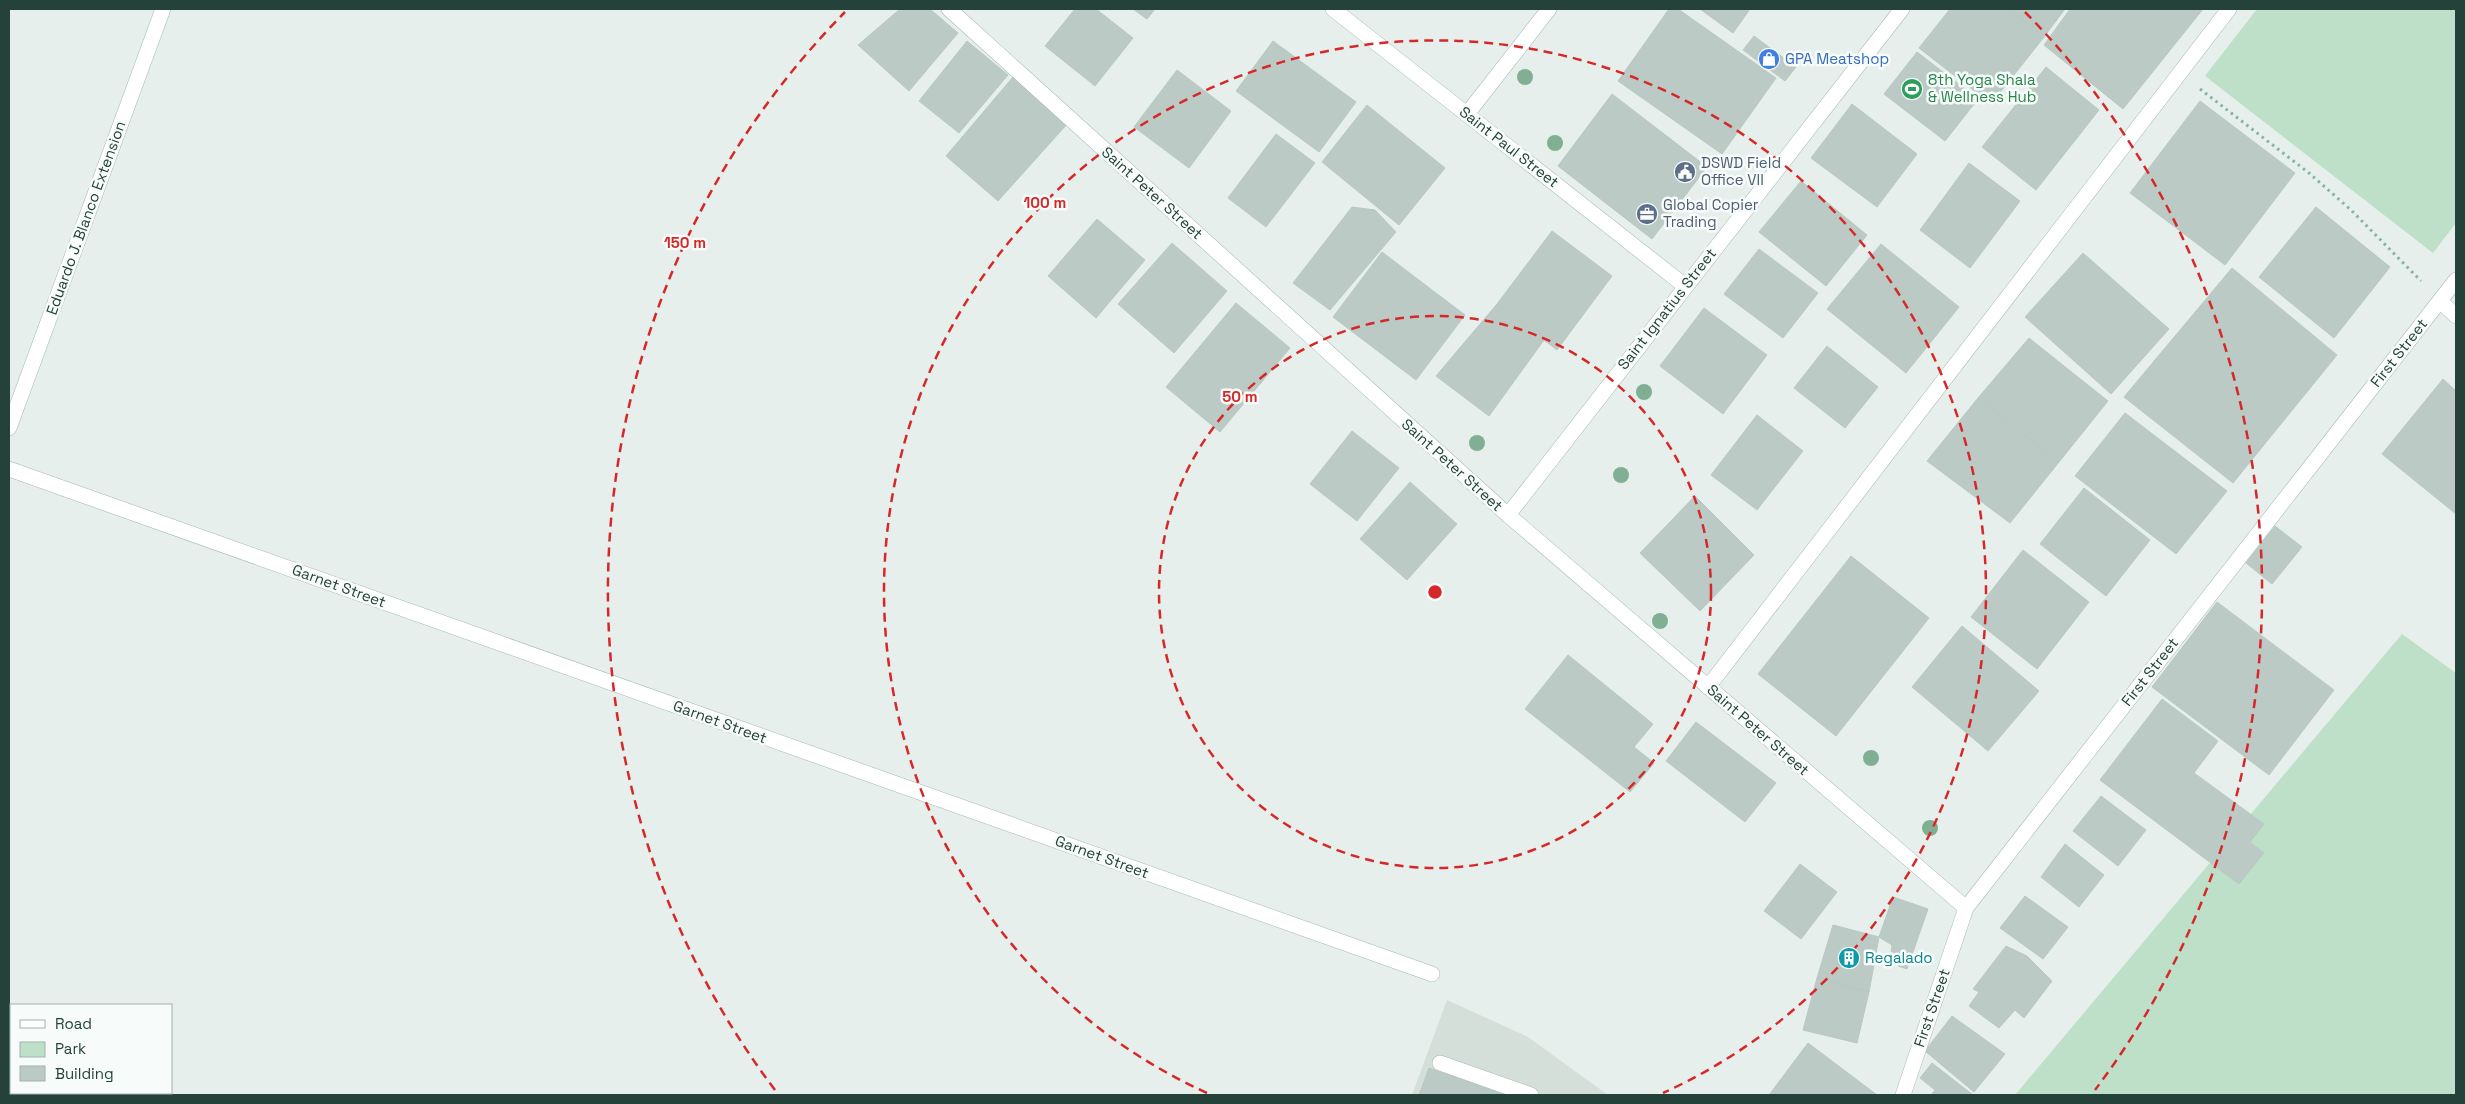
<svg xmlns="http://www.w3.org/2000/svg" width="2465" height="1104" font-family="'Space Grotesk',sans-serif">
	<rect width="100%" height="100%" fill="#e6efeb"/>
	<path fill="#d4dfda" d="M1447,1000L1528,1037L1608,1095H1412Z"/>
	<path fill="#bfe0c8" d="M2257,9H2456V223L2433,253L2205,76Z
		M2402,634L2456,673V1095H2015Z"/>
	<path fill="#bbcac4" stroke="#b8c9c2" d="M900,9H930L958,33L909,91L858,45Z
		M1075,9H1096L1133,38L1095,86L1045,46Z
		M1133,9H1155L1147,19Z
		M1669,9H1678L1776,78L1722,154L1618,81Z
		M1700,9H1750L1733,33Z
		M1950,9H2008L2044,37L1991,104L1919,48Z
		M2008,9H2065L2044,37Z
		M2070,9H2203L2123,109L2044,45Z
		M1754,36L1796,67L1785,81L1743,50Z
		M967,41L1008,75L959,133L919,101Z
		M1273,41L1356,102L1319,152L1236,91Z
		M1917,52L1978,99L1945,141L1884,94Z
		M2046,67L2099,110L2036,190L1982,147Z
		M1177,70L1231,111L1189,168L1134,127Z
		M1013,77L1068,123L998,201L946,156Z
		M1612,94L1707,167L1652,239L1558,166Z
		M2200,101L2295,173L2225,265L2130,193Z
		M1852,104L1917,154L1877,207L1811,158Z
		M1367,105L1445,168L1399,225L1322,162Z
		M1276,134L1315,163L1266,227L1228,198Z
		M1969,163L2020,201L1970,268L1920,230Z
		M1801,181L1867,235L1826,286L1759,232Z
		M1352,207L1375,210L1396,232L1330,310L1293,283Z
		M2316,207L2390,267L2334,338L2259,277Z
		M1097,219L1145,260L1096,318L1048,276Z
		M1552,231L1612,276L1557,350L1497,304Z
		M1172,243L1227,291L1174,353L1118,304Z
		M1881,244L1959,307L1906,373L1827,309Z
		M1759,249L1818,293L1783,338L1724,294Z
		M1382,252L1465,315L1416,380L1333,317Z
		M2083,253L2169,329L2111,394L2025,317Z
		M2232,268L2337,355L2233,483L2124,397Z
		M1236,303L1290,348L1220,432L1166,387Z
		M1497,304L1544,340L1489,416L1436,376Z
		M1704,308L1767,355L1723,414L1660,366Z
		M2029,338L2108,401L2059,462L1978,398Z
		M1827,346L1878,387L1845,428L1794,388Z
		M2443,379L2456,391V514L2382,454Z
		M1978,398L2059,462L2010,523L1927,461Z
		M2125,413L2227,491L2176,554L2075,476Z
		M1757,415L1803,451L1757,510L1711,475Z
		M1352,431L1399,468L1357,521L1310,484Z
		M1410,482L1457,524L1407,580L1360,539Z
		M2084,488L2150,540L2106,596L2040,544Z
		M1695,496L1754,555L1700,611L1640,553Z
		M2275,526L2302,547L2272,584L2246,563Z
		M2023,550L2089,602L2037,669L1971,617Z
		M1851,556L1929,618L1836,736L1758,674Z
		M2217,602L2334,690L2269,775L2152,687Z
		M1962,626L2039,691L1988,751L1912,687Z
		M1568,655L1653,724L1634,747L1654,763L1630,792L1525,709Z
		M2162,699L2218,741L2194,773L2264,824L2250,842L2264,853L2239,884L2100,780Z
		M1696,722L1776,783L1745,822L1666,761Z
		M2101,796L2146,830L2118,866L2073,831Z
		M2065,844L2104,875L2079,907L2041,877Z
		M1800,864L1837,892L1801,939L1764,911Z
		M2025,896L2068,927L2043,959L2000,928Z
		M1893,897L1928,909L1907,969L1898,966L1900,958L1891,954L1892,945L1879,937Z
		M1833,925L1879,937L1869,992L1817,978Z
		M2006,946L2027,956L2052,981L2024,1018L2015,1010L1999,1028L1969,1006L1979,992L1973,989Z
		M1817,978L1869,992L1857,1043L1803,1030Z
		M1952,1016L2005,1054L1974,1092L1925,1051Z
		M1808,1043L1877,1095H1769Z
		M1932,1063L1973,1095H1931L1935,1090L1920,1078Z
		M1429,1068L1505,1095H1419Z"/>
	<g fill="none" stroke-linecap="round" stroke-linejoin="round">
		<g stroke="#a8b8b2" stroke-width="16">
			<path id="service" d="M1440,1063L1531,1095"/>
		</g>
		<g stroke="#a8b8b2" stroke-width="16">
			<path id="minor" d="M949,9L1508,515
				M1333,9L1685,286
				M1467,114L1549,9
				M2440,301L2456,316
				M9,469L1432,974
				M1708,687L2229,9
				M1966,908L2456,280"/>
		</g>
		<g stroke="#a8b8b2" stroke-width="16">
			<path id="tertiary" d="M1902,9L1508,515L1966,908L1903,1095"/>
		</g>
		<g stroke="#a4bbb3" stroke-width="16">
			<path id="secondary" d="M9,428L163,9"/>
		</g>
		<path stroke="#86b3a5" stroke-width="3" stroke-dasharray="2.5 4" stroke-linecap="butt" d="M2200,89L2309,173L2351,210L2421,281"/>
		<use href="#service" stroke="#fff" stroke-width="15"/>
		<use href="#minor" stroke="#fff" stroke-width="15"/>
		<use href="#tertiary" stroke="#fff" stroke-width="15"/>
		<use href="#secondary" stroke="#fff" stroke-width="15"/>
	</g>
	<g fill="#80af93">
		<circle cx="1525" cy="77" r="8"/>
		<circle cx="1555" cy="143" r="8"/>
		<circle cx="1644" cy="392" r="8"/>
		<circle cx="1477" cy="443" r="8"/>
		<circle cx="1621" cy="475" r="8"/>
		<circle cx="1660" cy="621" r="8"/>
		<circle cx="1871" cy="758" r="8"/>
		<circle cx="1930" cy="828" r="8"/>
	</g>
	<g fill="none" stroke="#d62828" stroke-width="2.5" stroke-dasharray="9 6">
		<circle cx="1435" cy="592" r="276"/>
		<path d="M1207 1093A551 551 0 1 1 1663 1093"/>
		<path d="M775 1090A827 827 0 0 1 845 12M2025 12A827 827 0 0 1 2095 1090"/>
	</g>
	<defs>
		<g id="shop-disc" transform="scale(1.125)"><circle r="9.5" fill="#3f7fe0" stroke="#f7fbf9"/><path d="M-5-2.5h2.3a2.7 3.5 0 0 1 5.4 0H5L5.5 6h-11ZM-1.5-2.5h3a1.5 2.3 0 0 0-3 0Z" fill="#fff"/></g>
		<g id="stadium-disc" transform="scale(1.125)"><circle r="9.5" fill="#2e9e5b" stroke="#f7fbf9"/><path d="M0-5a6.5 5 0 1 0 0 10a6.5 5 0 1 0 0-10ZM-3.5-1.8h7v3.6h-7Z" fill="#fff"/></g>
		<g id="civic-disc" transform="scale(1.125)"><circle r="9.5" fill="#5c6f8a" stroke="#f7fbf9"/><path d="M-.6-6.5H3V-4.5H.6V-3L4-1V1h2V6H-6V1h2V-1L-.6-3ZM-1.2 2.5V6h2.4V2.5Z" fill="#fff"/></g>
		<g id="office-disc" transform="scale(1.125)"><circle r="9.5" fill="#5c6f8a" stroke="#f7fbf9"/><path d="M-6-3h4V-5.5h4V-3h4V5H-6ZM-1-4.5V-3h2v-1.5ZM-6 0V1H6V0Z" fill="#fff"/></g>
		<g id="building-disc" transform="scale(1.125)"><circle r="9.5" fill="#0f9aa8" stroke="#f7fbf9"/><path d="M-4-6H4V6H1V3H-1V6H-4ZM-2.5-4.3h1.7v1.8h-1.7ZM.8-4.3h1.7v1.8H.8ZM-2.5-1h1.7V.8h-1.7ZM.8-1h1.7V.8H.8Z" fill="#fff"/></g>
	</defs>
	<g fill-rule="evenodd">
		<use href="#shop-disc" x="1769" y="59"/>
		<use href="#stadium-disc" x="1912" y="89"/>
		<use href="#civic-disc" x="1685" y="172"/>
		<use href="#office-disc" x="1647" y="214"/>
		<use href="#building-disc" x="1849" y="958"/>
	</g>
	<g text-anchor="middle" stroke-width="5" stroke-linejoin="round" paint-order="stroke">
		<g font-size="15" fill="#366cbe" stroke="#f7fbf9" text-anchor="start">
			<text x="1785" y="64">GPA Meatshop</text>
		</g>
		<g font-size="15" fill="#27864d" stroke="#f7fbf9" text-anchor="start">
			<text x="1928" y="85">8th Yoga Shala<tspan x="1928" dy="17">&amp; Wellness Hub</tspan></text>
		</g>
		<g font-size="15" fill="#24423a" stroke="#f7fbf9">
			<text transform="translate(1509 147) rotate(38)" y="5">Saint Paul Street</text>
			<text transform="translate(1152 193) rotate(42)" y="5">Saint Peter Street</text>
			<text transform="translate(86 218) rotate(-70)" y="5">Eduardo J. Blanco Extension</text>
			<text transform="translate(1667 309) rotate(-52)" y="5">Saint Ignatius Street</text>
			<text transform="translate(2399 353) rotate(-52)" y="5">First Street</text>
			<text transform="translate(1452 465) rotate(42)" y="5">Saint Peter Street</text>
			<text transform="translate(339 586) rotate(20)" y="5">Garnet Street</text>
			<text transform="translate(2150 672) rotate(-52)" y="5">First Street</text>
			<text transform="translate(720 722) rotate(20)" y="5">Garnet Street</text>
			<text transform="translate(1758 730) rotate(41)" y="5">Saint Peter Street</text>
			<text transform="translate(1102 857) rotate(20)" y="5">Garnet Street</text>
			<text transform="translate(1932 1008) rotate(-71)" y="5">First Street</text>
		</g>
		<g font-size="15" fill="#4e5e75" stroke="#f7fbf9" text-anchor="start">
			<text x="1701" y="168">DSWD Field<tspan x="1701" dy="17">Office VII</tspan></text>
			<text x="1663" y="210">Global Copier<tspan x="1663" dy="17">Trading</tspan></text>
		</g>
		<g font-size="15" fill="#0d838f" stroke="#f7fbf9" text-anchor="start">
			<text x="1865" y="963">Regalado</text>
		</g>
	</g>
	<circle cx="1435" cy="592" r="8" fill="#d62828" stroke="#f7fbf9" stroke-width="2.5"/>
	<g font-size="15" text-anchor="middle" font-weight="bold" fill="#d62828" stroke="#f7fbf9" stroke-width="5" stroke-linejoin="round" paint-order="stroke">
		<text x="1045" y="208">100 m</text>
		<text x="685" y="248">150 m</text>
		<text x="1240" y="402">50 m</text>
	</g>
	<rect width="2465" height="1104" fill="none" stroke="#24423a" stroke-width="20"/>
	<rect x="10" y="1004" width="162" height="90" fill="#f7fbf9" stroke="#a3b1ad"/>
	<rect x="20" y="1020" width="25" height="8" fill="#ffffff" stroke="#a3b1ad"/>
	<text x="55" y="1029" font-size="15" fill="#24423a">Road</text>
	<rect x="20" y="1042" width="25" height="15" fill="#bfe0c8" stroke="#a3b1ad"/>
	<text x="55" y="1054" font-size="15" fill="#24423a">Park</text>
	<rect x="20" y="1066" width="25" height="15" fill="#bbcac4" stroke="#a3b1ad"/>
	<text x="55" y="1079" font-size="15" fill="#24423a">Building</text>
</svg>
